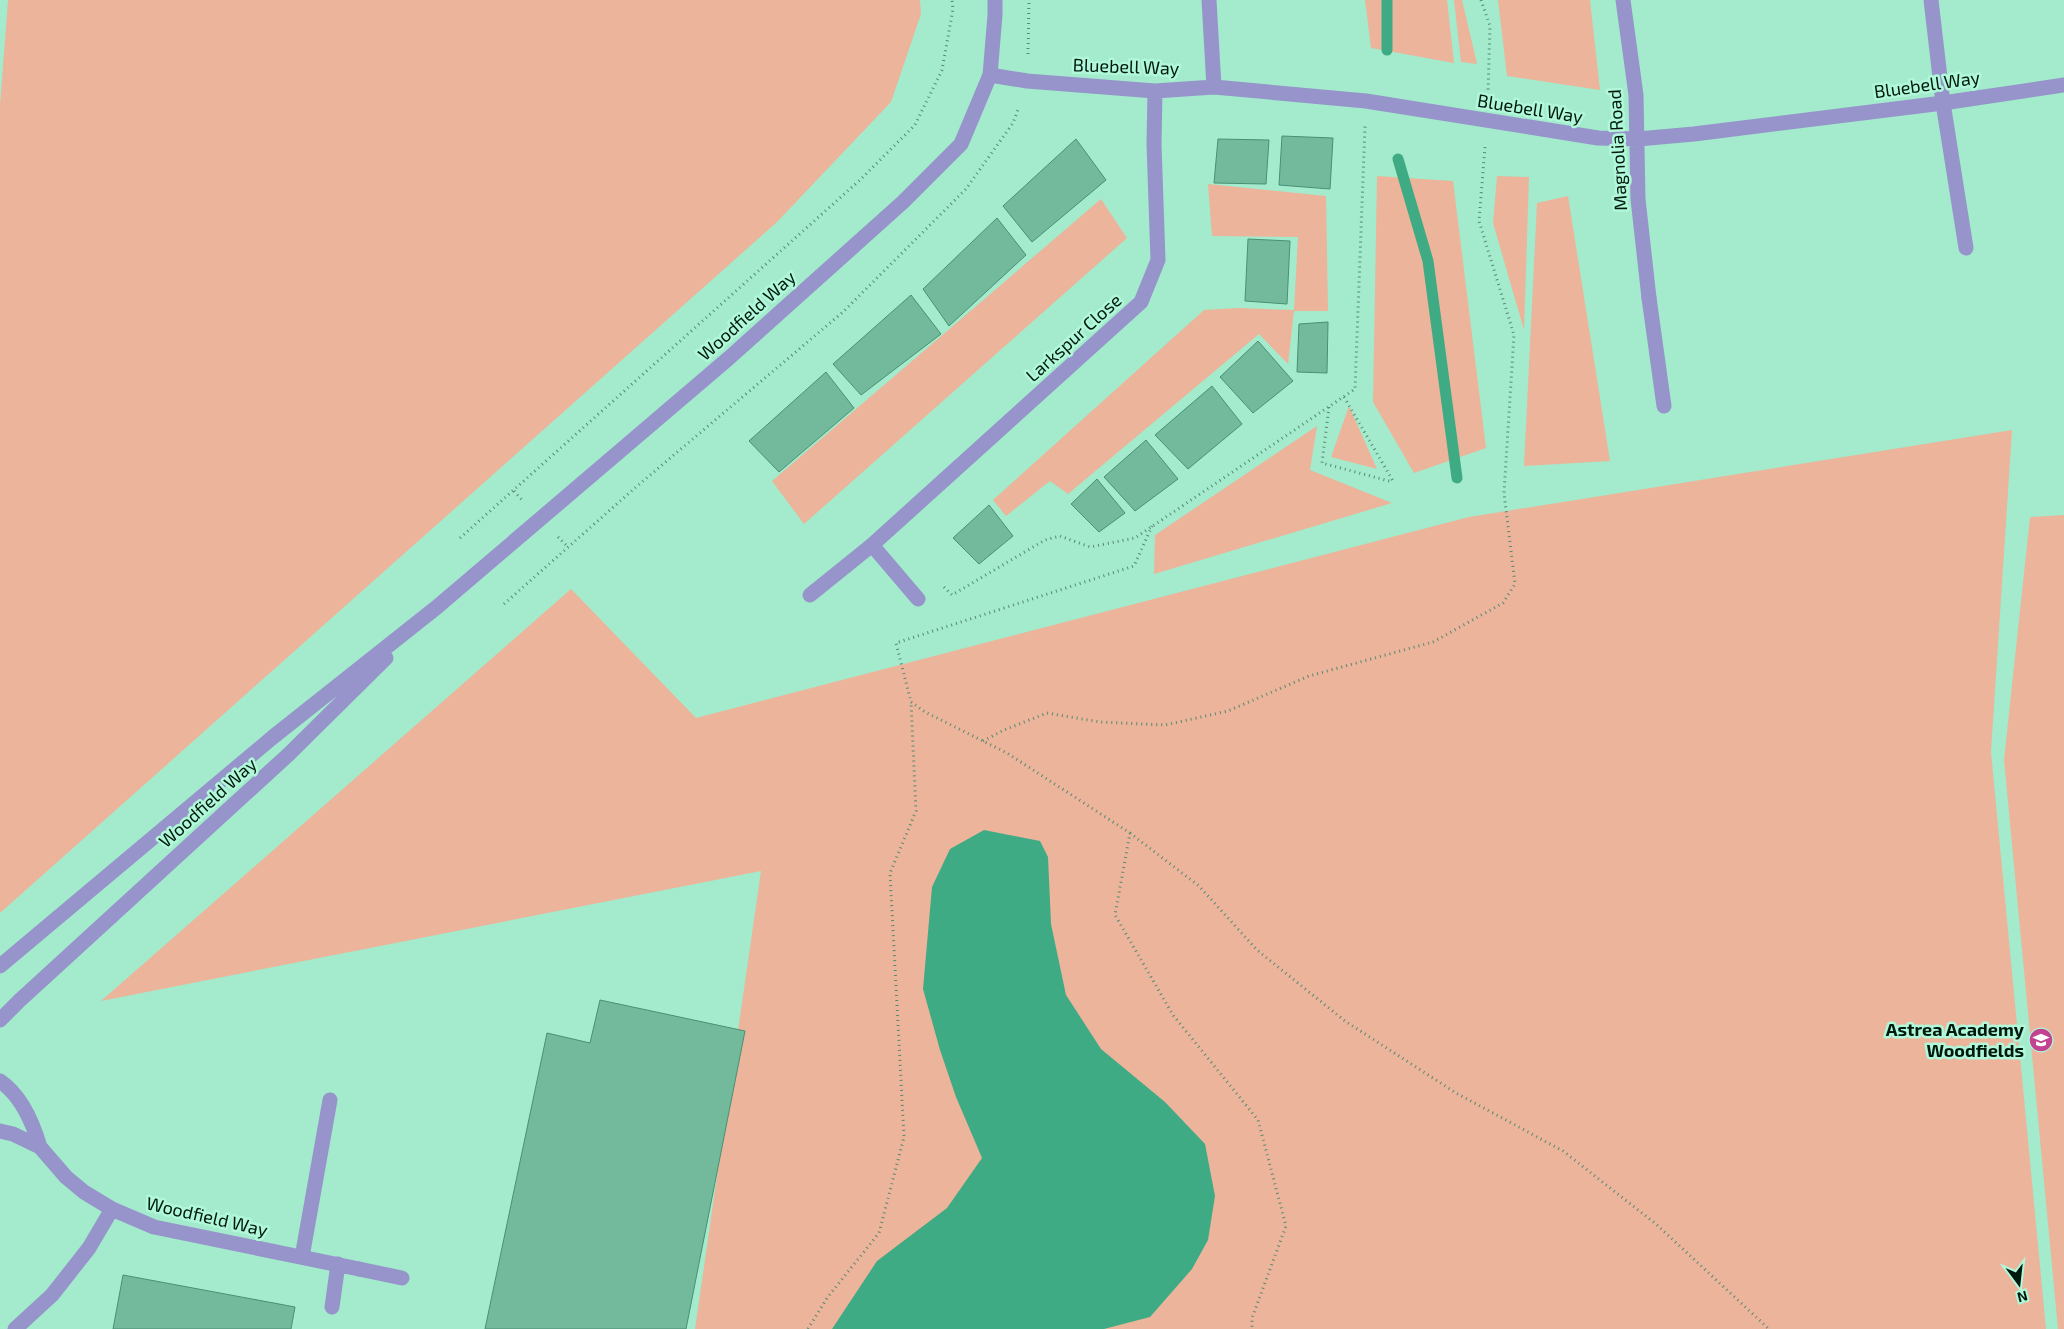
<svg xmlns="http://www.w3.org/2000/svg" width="2064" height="1329" font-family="'Exo 2',sans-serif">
	<rect width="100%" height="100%" fill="#a3ebcc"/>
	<path fill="#ecb49a" d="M8,0H920L921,14L891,102L777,222L0,913V105Z
		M1365,0H1447L1454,63L1371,48Z
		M1454,0H1462L1477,64L1461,62Z
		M1498,0H1590L1600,90L1507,76Z
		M1377,176L1453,181L1486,448L1414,473L1373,402Z
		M1497,176L1529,177L1524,330L1493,223Z
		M1208,184L1326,196L1328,311H1294L1288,364L1259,334L1068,494L1050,481L1006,516L993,500L1204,310L1238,308L1294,310L1298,237L1212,236Z
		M1568,196L1610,461L1524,466L1537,203Z
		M1101,199L1127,238L804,524L772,481Z
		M1349,406L1377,469L1331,457Z
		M1317,426L1310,470L1392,503L1154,574L1155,535Z
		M2012,430L1991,752L2046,1329H695L761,871L101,1001L571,589L696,718L1469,517Z
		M2064,515V1329H2058L2004,760L2030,517Z"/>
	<path fill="#3eab84" d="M984,830L1040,841L1048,857L1051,924L1066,995L1101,1049L1165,1102L1205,1144L1215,1196L1208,1240L1192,1269L1150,1317L1104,1329H832L877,1261L947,1208L982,1158L956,1097L940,1050L923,989L932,887L950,849Z"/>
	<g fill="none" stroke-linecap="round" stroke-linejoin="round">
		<path stroke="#3eab84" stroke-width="11" d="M1387,0V50
			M1398,159L1428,261L1457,478"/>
	</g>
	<path fill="#73ba9d" stroke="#498f74" d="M1282,136L1333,138L1330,189L1279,185Z
		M1076,139L1106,180L1032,242L1003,206Z
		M1218,139L1269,140L1266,184L1214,183Z
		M997,218L1026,255L949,326L923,289Z
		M1248,239L1290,241L1287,304L1245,301Z
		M911,295L941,334L861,395L833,364Z
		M1328,322L1327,373L1297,372L1299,324Z
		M1258,341L1293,381L1253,413L1220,377Z
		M826,372L854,408L779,472L749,441Z
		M1212,386L1242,424L1188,469L1155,435Z
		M1146,440L1178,479L1135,511L1104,477Z
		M1097,479L1125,513L1099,532L1071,504Z
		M989,505L1013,536L979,564L953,538Z
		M600,1000L745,1031L686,1329H485L547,1033L590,1043Z
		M123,1275L295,1307L291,1329H113Z"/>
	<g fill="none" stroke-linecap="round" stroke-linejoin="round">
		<path stroke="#578974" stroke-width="3" stroke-dasharray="1 4" stroke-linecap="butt" d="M1481,0L1490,26L1488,93
			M1028,54L1029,0
			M1344,397L1393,481
			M1329,407L1322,463L1393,482
			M514,491L522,500
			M1152,526L1134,566L896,643L911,702L925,712L1007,753L1130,833L1115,915L1173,1015L1258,1120L1286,1226L1252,1318V1329
			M558,537L568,547
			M460,538L860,180L915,125L942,70L953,9L952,0
			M944,587L952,595L1045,540L1060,536L1090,547L1135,538L1355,389L1365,126
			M504,604L636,487L843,312L966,189L1013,123L1019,107
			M983,741L1004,730L1047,713L1100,722L1165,725L1228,711L1309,676L1433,642L1503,603L1515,584L1504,493L1514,335L1479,221L1485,147
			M1130,833L1199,886L1257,950L1345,1021L1456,1093L1563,1151L1656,1224L1769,1329
			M808,1329L827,1298L879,1233L904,1137L890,873L916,811L911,702"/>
		<path stroke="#9694ca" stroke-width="15" d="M1943,103L1966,248
			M1649,298L1664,406
			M359,1269L402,1278
			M15,1329L52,1295L89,1248L112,1209"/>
		<path stroke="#9694ca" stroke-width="15" d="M1209,0L1214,87
			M1623,0L1636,95L1638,199L1649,298
			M1931,0L1943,103
			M990,75L1027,81L1155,91L1214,87L1366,101L1598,138L1638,139L1694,134L1943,103L2064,85
			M872,545L918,599
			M810,595L872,545L1141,302L1158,260L1154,144L1155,91
			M0,1081C22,1096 33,1123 40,1147L13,1134L0,1131
			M40,1147L66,1177L84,1192L112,1209L154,1227L359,1269
			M302,1257L330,1100
			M332,1307L338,1264"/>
		<path stroke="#9694ca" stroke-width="15" d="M0,966L273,737L437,607L729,358L903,202L961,144L990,75L995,15V0
			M0,1020L19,1001L289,754L386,658"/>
	</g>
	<defs>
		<g id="school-disc" transform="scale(1.25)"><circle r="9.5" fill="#c14391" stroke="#b0f8d9"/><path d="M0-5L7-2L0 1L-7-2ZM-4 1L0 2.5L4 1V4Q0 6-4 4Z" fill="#fff"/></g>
	</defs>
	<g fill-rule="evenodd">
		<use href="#school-disc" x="2041" y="1040"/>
	</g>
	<g text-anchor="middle" stroke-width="5" stroke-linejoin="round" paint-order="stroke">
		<g font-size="18" fill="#00190e" stroke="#b0f8d9">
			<text transform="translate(1126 67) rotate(2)" y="6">Bluebell Way</text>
			<text transform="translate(1927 85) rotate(-8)" y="6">Bluebell Way</text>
			<text transform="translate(1530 109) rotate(9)" y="6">Bluebell Way</text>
			<text transform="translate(1618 150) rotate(-93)" y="6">Magnolia Road</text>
			<text transform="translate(747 316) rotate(-42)" y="6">Woodfield Way</text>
			<text transform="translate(1074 338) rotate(-42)" y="6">Larkspur Close</text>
			<text transform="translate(208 803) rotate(-42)" y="6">Woodfield Way</text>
			<text transform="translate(207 1217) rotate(13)" y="6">Woodfield Way</text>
		</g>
		<g font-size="18" font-weight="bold" fill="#00190e" stroke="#b0f8d9" text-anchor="end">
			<text x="2024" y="1036">Astrea Academy<tspan x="2024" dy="21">Woodfields</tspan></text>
		</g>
	</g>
	<g transform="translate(2019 1284) rotate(165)" stroke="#b0f8d9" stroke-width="4" paint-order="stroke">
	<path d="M0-4L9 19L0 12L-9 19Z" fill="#00190e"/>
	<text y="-8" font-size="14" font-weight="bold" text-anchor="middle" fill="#00190e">N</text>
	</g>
</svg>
